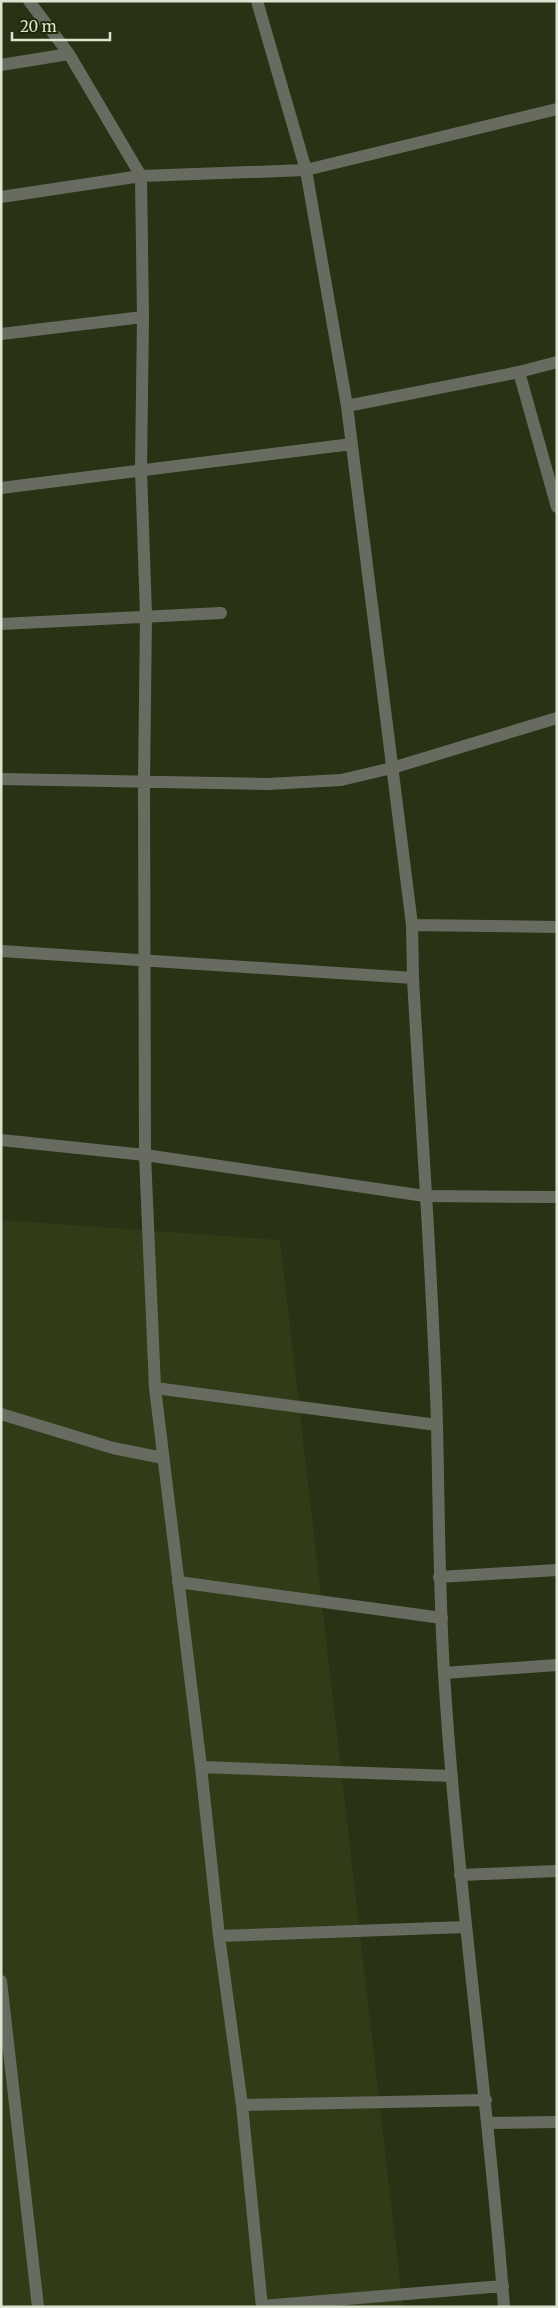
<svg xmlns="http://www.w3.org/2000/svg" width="558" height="2308" font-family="Merriweather,serif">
	<rect width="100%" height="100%" fill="#2a3215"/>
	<path fill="#323b18" d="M1,1220L280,1240L403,2307H1Z"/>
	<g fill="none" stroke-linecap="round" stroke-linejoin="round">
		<path stroke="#686c60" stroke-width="12" d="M29,1L69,54L141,176L143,317L141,469L146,615L144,783L145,1155L155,1388L201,1767L219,1936L242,2105L262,2307
			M257,1L306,170L347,406L412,925L413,978C421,1127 433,1276 437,1426C439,1508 439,1591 444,1673C457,1885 488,2095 504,2307
			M1,65L69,54
			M1,197L141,176L306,170L557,109
			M1,334L143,317
			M519,372L557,507
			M347,406L519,372L557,362
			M1,488L352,444
			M1,624L221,613
			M1,779L268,784L341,780L392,768L557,718
			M412,925L557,927
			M1,951L413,978
			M155,1388L437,1425
			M1,1414L113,1448L163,1458
			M439,1577L557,1570
			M178,1582L442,1618
			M444,1673L557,1665
			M201,1767L452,1776
			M460,1875L557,1871
			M219,1936L465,1927
			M1,1981L38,2307
			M242,2105L486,2100
			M487,2123L557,2122
			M262,2306L503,2286"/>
		<path stroke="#686c60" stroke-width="12" d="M1,1140L145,1155L425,1196L557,1197"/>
	</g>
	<rect width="558" height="2308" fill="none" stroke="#dee4d2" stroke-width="5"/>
	<path d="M12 32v8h98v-8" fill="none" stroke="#dee4d2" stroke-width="2.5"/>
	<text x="20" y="32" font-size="15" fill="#dee4d2" stroke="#20280b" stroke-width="4" paint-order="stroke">20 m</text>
</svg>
